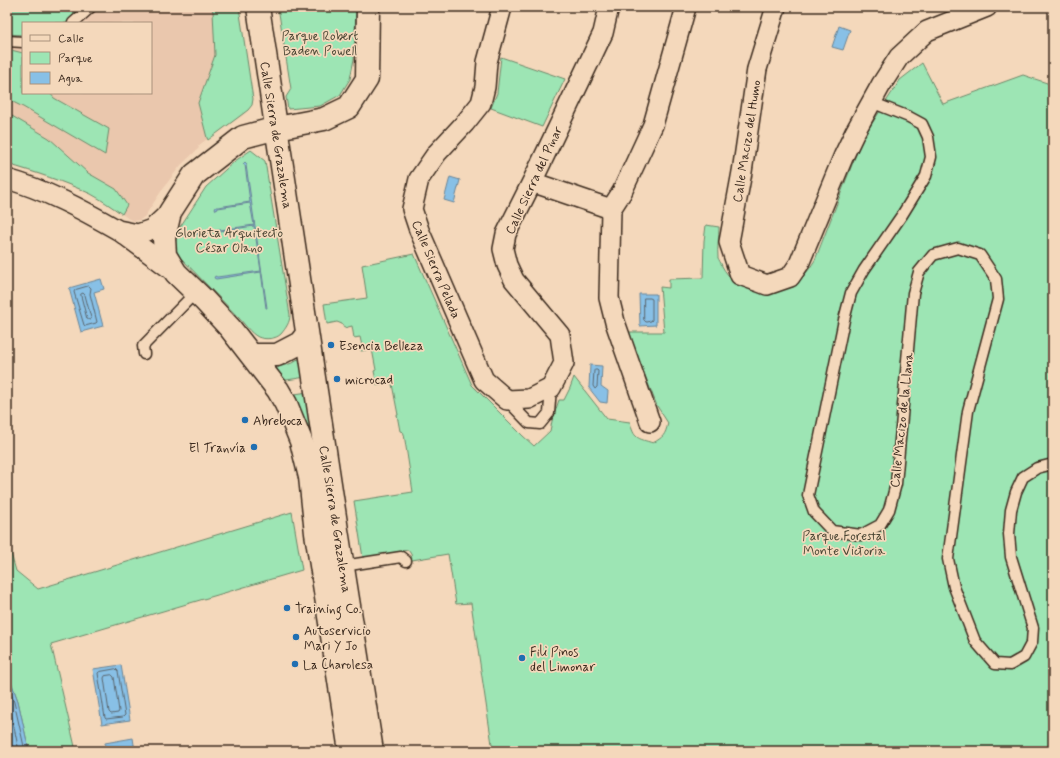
<svg xmlns="http://www.w3.org/2000/svg" width="1060" height="758" font-family="Mynerve,sans-serif">
	<rect width="100%" height="100%" fill="#f4d8bb"/>
	<filter id="ink" filterUnits="userSpaceOnUse"><feTurbulence type="fractalNoise" baseFrequency=".025" numOctaves="2"/><feDisplacementMap in="SourceGraphic" scale="8" xChannelSelector="R" yChannelSelector="G"/><feConvolveMatrix kernelMatrix="1 2 1 2 8 2 1 2 1" color-interpolation-filters="sRGB"/></filter>
	<g filter="url(#ink)">
		<path fill="#eac7ad" fill-rule="evenodd" d="M7,7H239L253,99L252,105L248,110L243,115L208,140L207,139L198,146L199,148L181,165L164,187L145,216L140,220L134,221L129,219L109,205L91,194L63,183L7,164ZM23,23H151V93H23Z"/>
		<path fill="#9de5b4" stroke="#6c8869" d="M7,7H73L75,9V13L66,23H23V35L7,34Z
			M212,7H239L253,99L252,105L248,110L208,140L207,138L198,103L215,55L213,12Z
			M278,7H356L354,59L350,79L340,95L320,106L288,109L286,97L291,89Z
			M7,49L23,53V93H50L54,98L109,129L105,155L23,107L7,99Z
			M501,57L565,79L542,127L491,108L497,93Z
			M922,63L943,104L1023,75L1050,84L1053,90V751H493L471,603L456,604L448,554L412,560L411,554L408,550L363,558L354,501L413,492L404,434L403,432L400,431L397,415H398L392,384L389,382L377,385L374,371L376,370L372,349L361,351L360,346H362L360,337L354,338L352,326L344,328L342,324L337,322L327,324L324,304L367,298L362,265L414,254L472,385L523,436L534,446L550,431L552,421L559,400H564L570,388L574,377L607,419L630,422C634,439 637,438 653,443C663,437 665,436 668,423L657,406L628,332H664L660,287L669,288V279L703,278L704,241L706,225L719,227C719,236 717,249 718,258C719,260 721,263 722,266C734,289 764,299 788,288C801,282 808,271 815,260L862,139L900,80Z
			M7,113L49,138L88,173L116,189L127,205L122,214C112,207 102,200 91,194C65,182 35,172 7,164Z
			M251,150L265,161L290,315C290,322 286,328 281,334C276,339 265,340 258,337C250,333 244,323 238,317C219,297 199,277 180,257L174,246L180,227L206,187L235,161Z
			M299,359L302,361L306,377L280,381L275,370C280,364 291,366 296,360Z
			M308,392L329,526L288,395Z
			M292,512L302,570L51,644L76,751H29L18,701L7,671V540L16,571L38,589Z"/>
		<path fill="#88c0e6" stroke="#698496" d="M839,26L850,30L843,50L832,47Z
			M245,162L247,164L246,165L267,308H266L261,272L216,279L214,278L215,276L217,277L261,271L254,226L186,236L185,237L184,236L185,234L186,235L254,225L250,203L218,208L217,210L215,209L216,207H218L250,202L245,165L243,164Z
			M450,177L460,180L454,203L444,200Z
			M101,279L104,289L94,292L103,326L81,332L69,288Z
			M639,294H656V325L640,326Z
			M590,365L602,366L601,386L608,391L607,403L600,402L589,388Z
			M121,665L130,720L102,724L93,669Z
			M7,671L18,701L29,751H7Z
			M133,738L135,751H106L105,743Z"/>
		<g fill="none" stroke-linecap="round" stroke-linejoin="round">
			<path stroke="#5a666e" stroke-width="1" d="M89,286L91,288L90,294L97,322L96,323L85,326L84,325L74,292L75,290Z
				M81,294L83,293L85,295L91,318L90,320L87,319L81,296Z
				M644,298H650L652,299V320L651,321L646,322L644,320Z
				M595,370H597L598,371L597,387L595,389L593,386L594,371Z
				M116,669L118,671L125,715L123,717L106,719L105,718L98,673L99,672Z
				M112,675L114,677L119,711L118,713L111,714L109,712L104,678L105,676Z
				M7,682L14,702L25,751
				M7,697L9,704L19,751"/>
			<g stroke="#3b2a1e" stroke-width="13">
				<path id="lane" d="M73,23L91,7
					M7,41L23,42
					M871,102L909,117L922,124L928,137L931,157L926,176L902,215L864,270L851,293L844,320L808,495L814,512L832,531L861,535L880,525L889,510L896,484L913,293L919,272L933,255L958,248L980,255L996,279L998,299L968,411L948,559L954,587L975,641L995,664L1010,665L1024,657L1032,642L1033,628L1011,557L1009,534L1011,510L1016,492L1023,477L1037,468L1049,465H1053
					M144,354L143,346L196,292
					M507,400L529,423L540,424L549,413L551,388
					M343,566L401,557L406,561"/>
			</g>
			<g stroke="#3b2a1e" stroke-width="22">
				<path id="street" d="M502,7L487,62L485,87L481,103L465,123L437,153L419,179L412,209L419,230L484,380L507,400L529,399L551,388L564,363L560,335L514,280L507,265L503,249L506,234L532,182L603,33L609,7
					M776,7L757,69L742,172L729,242L740,275L767,285L790,277L799,264L844,155L855,132L881,85L899,57L927,31L987,7
					M7,179C46,190 83,210 118,230L176,273
					M532,182L611,209L609,298L615,322L650,422
					M611,209L622,192L653,125L686,7
					M118,230L138,234L152,229L170,212"/>
			</g>
			<g stroke="#3b2a1e" stroke-width="25">
				<path id="secondary" d="M258,7L337,530L372,751
					M251,355H277L300,343L307,334
					M350,751L316,533L310,477L301,441L286,404L278,390L230,328L204,300L176,273L165,255L164,238L170,212L194,175L243,137L277,128L324,119L349,107L367,79L368,7"/>
			</g>
			<use href="#lane" stroke="#f4d8bb" stroke-width="10"/>
			<use href="#street" stroke="#f4d8bb" stroke-width="19"/>
			<use href="#secondary" stroke="#f4d8bb" stroke-width="22"/>
		</g>
	</g>
	<g fill="#1f6fb2" stroke="#f4d8bb" stroke-width="1.5">
		<circle cx="331" cy="345" r="4"/>
		<circle cx="337" cy="379" r="4"/>
		<circle cx="245" cy="420" r="4"/>
		<circle cx="254" cy="447" r="4"/>
		<circle cx="287" cy="608" r="4"/>
		<circle cx="296" cy="637" r="4"/>
		<circle cx="522" cy="658" r="4"/>
		<circle cx="295" cy="664" r="4"/>
	</g>
	<g text-anchor="middle" stroke-width="3.5" stroke-linejoin="round" paint-order="stroke">
		<g font-size="13" fill="#4a4634" stroke="#f4d8bb">
			<text x="320" y="40">Parque Robert<tspan x="320" dy="15">Baden Powell</tspan></text>
			<text x="229" y="237">Glorieta Arquitecto<tspan x="229" dy="15">César Olano</tspan></text>
			<text x="844" y="540">Parque Forestal<tspan x="844" dy="15">Monte Victoria</tspan></text>
		</g>
		<g font-size="13" fill="#3b2a1e" stroke="#f4d8bb">
			<text transform="translate(277 135) rotate(81)" y="5">Calle Sierra de Grazalema</text>
			<text transform="translate(746 141) rotate(-81)" y="5">Calle Macizo del Humo</text>
			<text transform="translate(533 180) rotate(-65)" y="5">Calle Sierra del Pinar</text>
			<text transform="translate(437 269) rotate(67)" y="5">Calle Sierra Pelada</text>
			<text transform="translate(901 420) rotate(-84)" y="5">Calle Macizo de la Llana</text>
			<text transform="translate(336 519) rotate(81)" y="5">Calle Sierra de Grazalema</text>
		</g>
		<g font-size="13" fill="#3b2a1e" stroke="#f4d8bb" text-anchor="start">
			<text x="339" y="350">Esencia Belleza</text>
			<text x="345" y="384">microcad</text>
			<text x="253" y="425">Abreboca</text>
			<text x="246" y="452" text-anchor="end">El Tranvía</text>
			<text x="295" y="613">Training Co.</text>
			<text x="304" y="635">Autoservicio<tspan x="304" dy="15">Mari Y Jo</tspan></text>
			<text x="530" y="656">Fili Pinos<tspan x="530" dy="15">del Limonar</tspan></text>
			<text x="303" y="669">La Charolesa</text>
		</g>
	</g>
	<rect width="1060" height="758" fill="none" stroke="#f4d8bb" stroke-width="24"/>
	<rect x="12" y="12" width="1036" height="734" fill="none" stroke="#3b2a1e" stroke-width="1.5" filter="url(#ink)"/>
	<rect x="22" y="22" width="130" height="72" fill="#f4d8bb" stroke="#aa927c"/>
	<rect x="30" y="35" width="20" height="6" fill="#f4d8bb" stroke="#aa927c"/>
	<text x="58" y="42" font-size="12" fill="#3b2a1e">Calle</text>
	<rect x="30" y="52" width="20" height="12" fill="#9de5b4" stroke="#aa927c"/>
	<text x="58" y="62" font-size="12" fill="#3b2a1e">Parque</text>
	<rect x="30" y="72" width="20" height="12" fill="#88c0e6" stroke="#aa927c"/>
	<text x="58" y="82" font-size="12" fill="#3b2a1e">Agua</text>
</svg>
